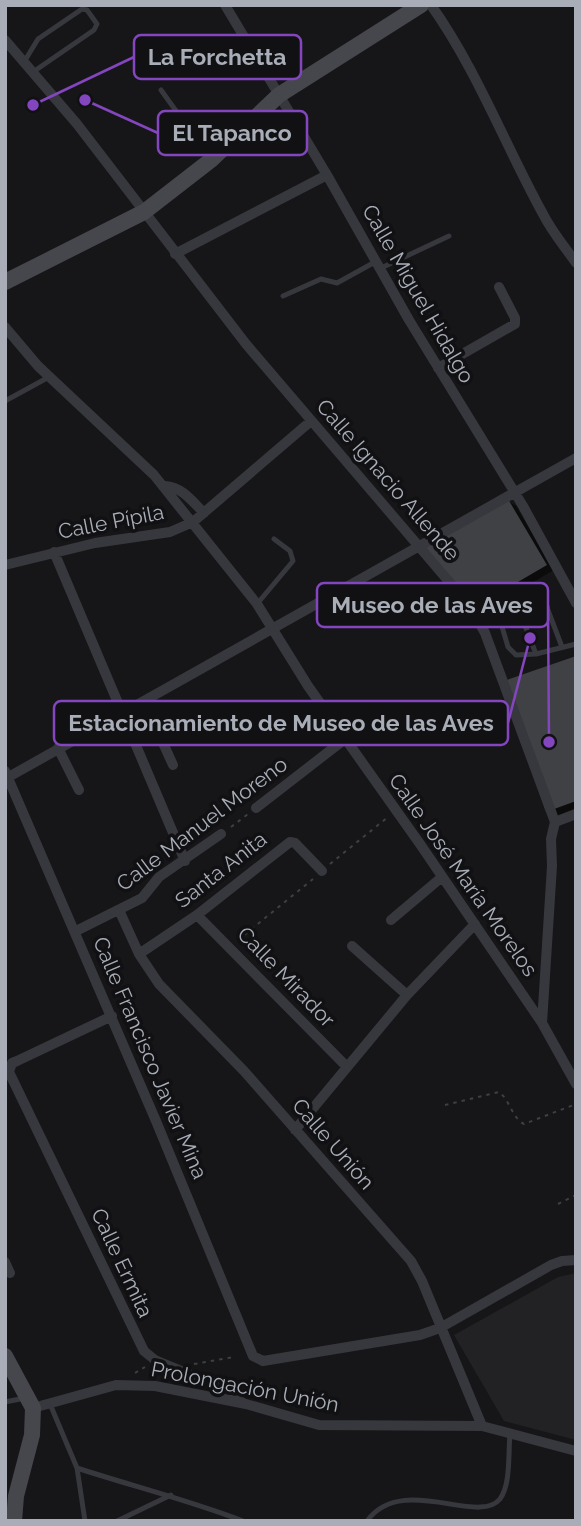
<svg xmlns="http://www.w3.org/2000/svg" width="581" height="1526" font-family="Raleway,sans-serif">
	<rect width="100%" height="100%" fill="#161618"/>
	<path fill="#222225" d="M576,1273V1440L504,1421L454,1335L558,1277Z"/>
	<path fill="#0007" d="M508,501L516,506L554,570L482,612L474,607Z
		M576,658V808L556,816L548,811Z"/>
	<path fill="#404145" d="M508,499L547,565L473,608L420,551Z
		M576,656V801L546,812L501,682Z"/>
	<g fill="none" stroke-linecap="round" stroke-linejoin="round">
		<path stroke="#3d3f44" stroke-width="2" stroke-dasharray="3.5 5" stroke-linecap="butt" d="M231,827L248,814
			M330,864L388,817
			M238,940L313,879
			M445,1105L499,1092C510,1100 512,1118 524,1124L576,1104
			M558,1204L576,1195
			M194,1364L234,1357
			M135,1373L145,1367"/>
		<path stroke="#37383d" stroke-width="5" d="M24,62L38,39L82,9L87,10L97,24L94,30L33,72
			M161,90L209,157
			M379,269L449,236
			M283,296L321,279L337,283L375,262
			M5,401L49,377
			M516,602L536,654
			M257,604L293,561L290,551L274,539
			M562,647L543,597L539,594L516,602L498,613L508,647L516,655L536,654L576,644
			M5,1402L25,1398
			M50,1404L77,1468L85,1521
			M77,1468C132,1486 188,1500 243,1521
			M117,1521L171,1495
			M367,1521C402,1473 478,1526 500,1499C511,1484 508,1453 510,1435"/>
		<path stroke="#37383d" stroke-width="10" d="M225,5L327,175L409,320L523,506L576,603
			M431,5C477,70 505,145 543,214C552,232 565,247 576,263
			M5,40L77,124L246,344L457,591L473,611L485,633L555,822L551,839L552,866L542,1023
			M175,254L327,175
			M5,327L38,366L154,475L257,604L308,686L420,844L542,1023L576,1084
			M438,368L515,324V318L499,287
			M165,486C182,487 192,501 204,513
			M54,552L185,861
			M5,565L95,543L170,532L193,522L311,421
			M355,583L381,618
			M144,701L173,765
			M58,748L79,790
			M5,771L156,1121L253,1356L263,1361L420,1335L440,1328L551,1265L562,1261L576,1260
			M5,779L576,458
			M256,808L345,739
			M555,822L576,814
			M119,910L139,954L159,984L244,1071L411,1261L422,1281L482,1426
			M197,915L347,1067
			M391,920L442,877
			M76,931L142,898L159,877L221,834
			M352,946L407,995
			M139,954L197,915L290,842L295,843L322,871
			M112,1016L17,1061L12,1063L9,1072L144,1351L155,1360L223,1388L243,1403
			M295,1130L407,995L475,924
			M5,1262L10,1273
			M33,1408L116,1385L155,1386L246,1404L319,1425L482,1426L576,1451"/>
		<path stroke="#45474d" stroke-width="16" d="M5,282L144,212L211,160L279,95L421,5
			M5,1356L33,1408L32,1435L16,1496L14,1521"/>
	</g>
	<g text-anchor="middle" stroke-width="7" stroke-linejoin="round" paint-order="stroke">
		<g font-size="21" fill="#a8adb8" stroke="#111113">
			<text transform="translate(418 294) rotate(60)" y="7">Calle Miguel Hidalgo</text>
			<text transform="translate(388 480) rotate(49)" y="7">Calle Ignacio Allende</text>
			<text transform="translate(111 522) rotate(-11)" y="7">Calle Pípila</text>
			<text transform="translate(202 824) rotate(-37)" y="7">Calle Manuel Moreno</text>
			<text transform="translate(221 870) rotate(-38)" y="7">Santa Anita</text>
			<text transform="translate(463 875) rotate(55)" y="7">Calle José María Morelos</text>
			<text transform="translate(286 977) rotate(46)" y="7">Calle Mirador</text>
			<text transform="translate(150 1058) rotate(67)" y="7">Calle Francisco Javier Mina</text>
			<text transform="translate(333 1144) rotate(49)" y="7">Calle Unión</text>
			<text transform="translate(122 1263) rotate(65)" y="7">Calle Ermita</text>
			<text transform="translate(245 1387) rotate(11)" y="7">Prolongación Unión</text>
		</g>
	</g>
	<path fill="none" stroke="#8446be" stroke-width="2.5" d="M33 105L134 57M85 100L158 133M549 742L548 605M530 638L508 723"/>
	<g fill="#8446be" stroke="#111113" stroke-width="2.5">
		<circle cx="33" cy="105" r="7"/>
		<circle cx="85" cy="100" r="7"/>
		<circle cx="549" cy="742" r="7"/>
		<circle cx="530" cy="638" r="7"/>
	</g>
	<g fill="#111113" stroke="#8446be" stroke-width="2.5">
		<rect x="134" y="35" width="167" height="44" rx="7"/>
		<rect x="158" y="111" width="149" height="44" rx="7"/>
		<rect x="317" y="583" width="231" height="44" rx="7"/>
		<rect x="54" y="701" width="454" height="44" rx="7"/>
	</g>
	<g font-size="23" text-anchor="middle" font-weight="bold" fill="#a8adb8">
		<text x="217" y="65">La Forchetta</text>
		<text x="232" y="141">El Tapanco</text>
		<text x="432" y="613">Museo de las Aves</text>
		<text x="281" y="731">Estacionamiento de Museo de las Aves</text>
	</g>
	<rect width="581" height="1526" fill="none" stroke="#a8adb8" stroke-width="14"/>
</svg>
